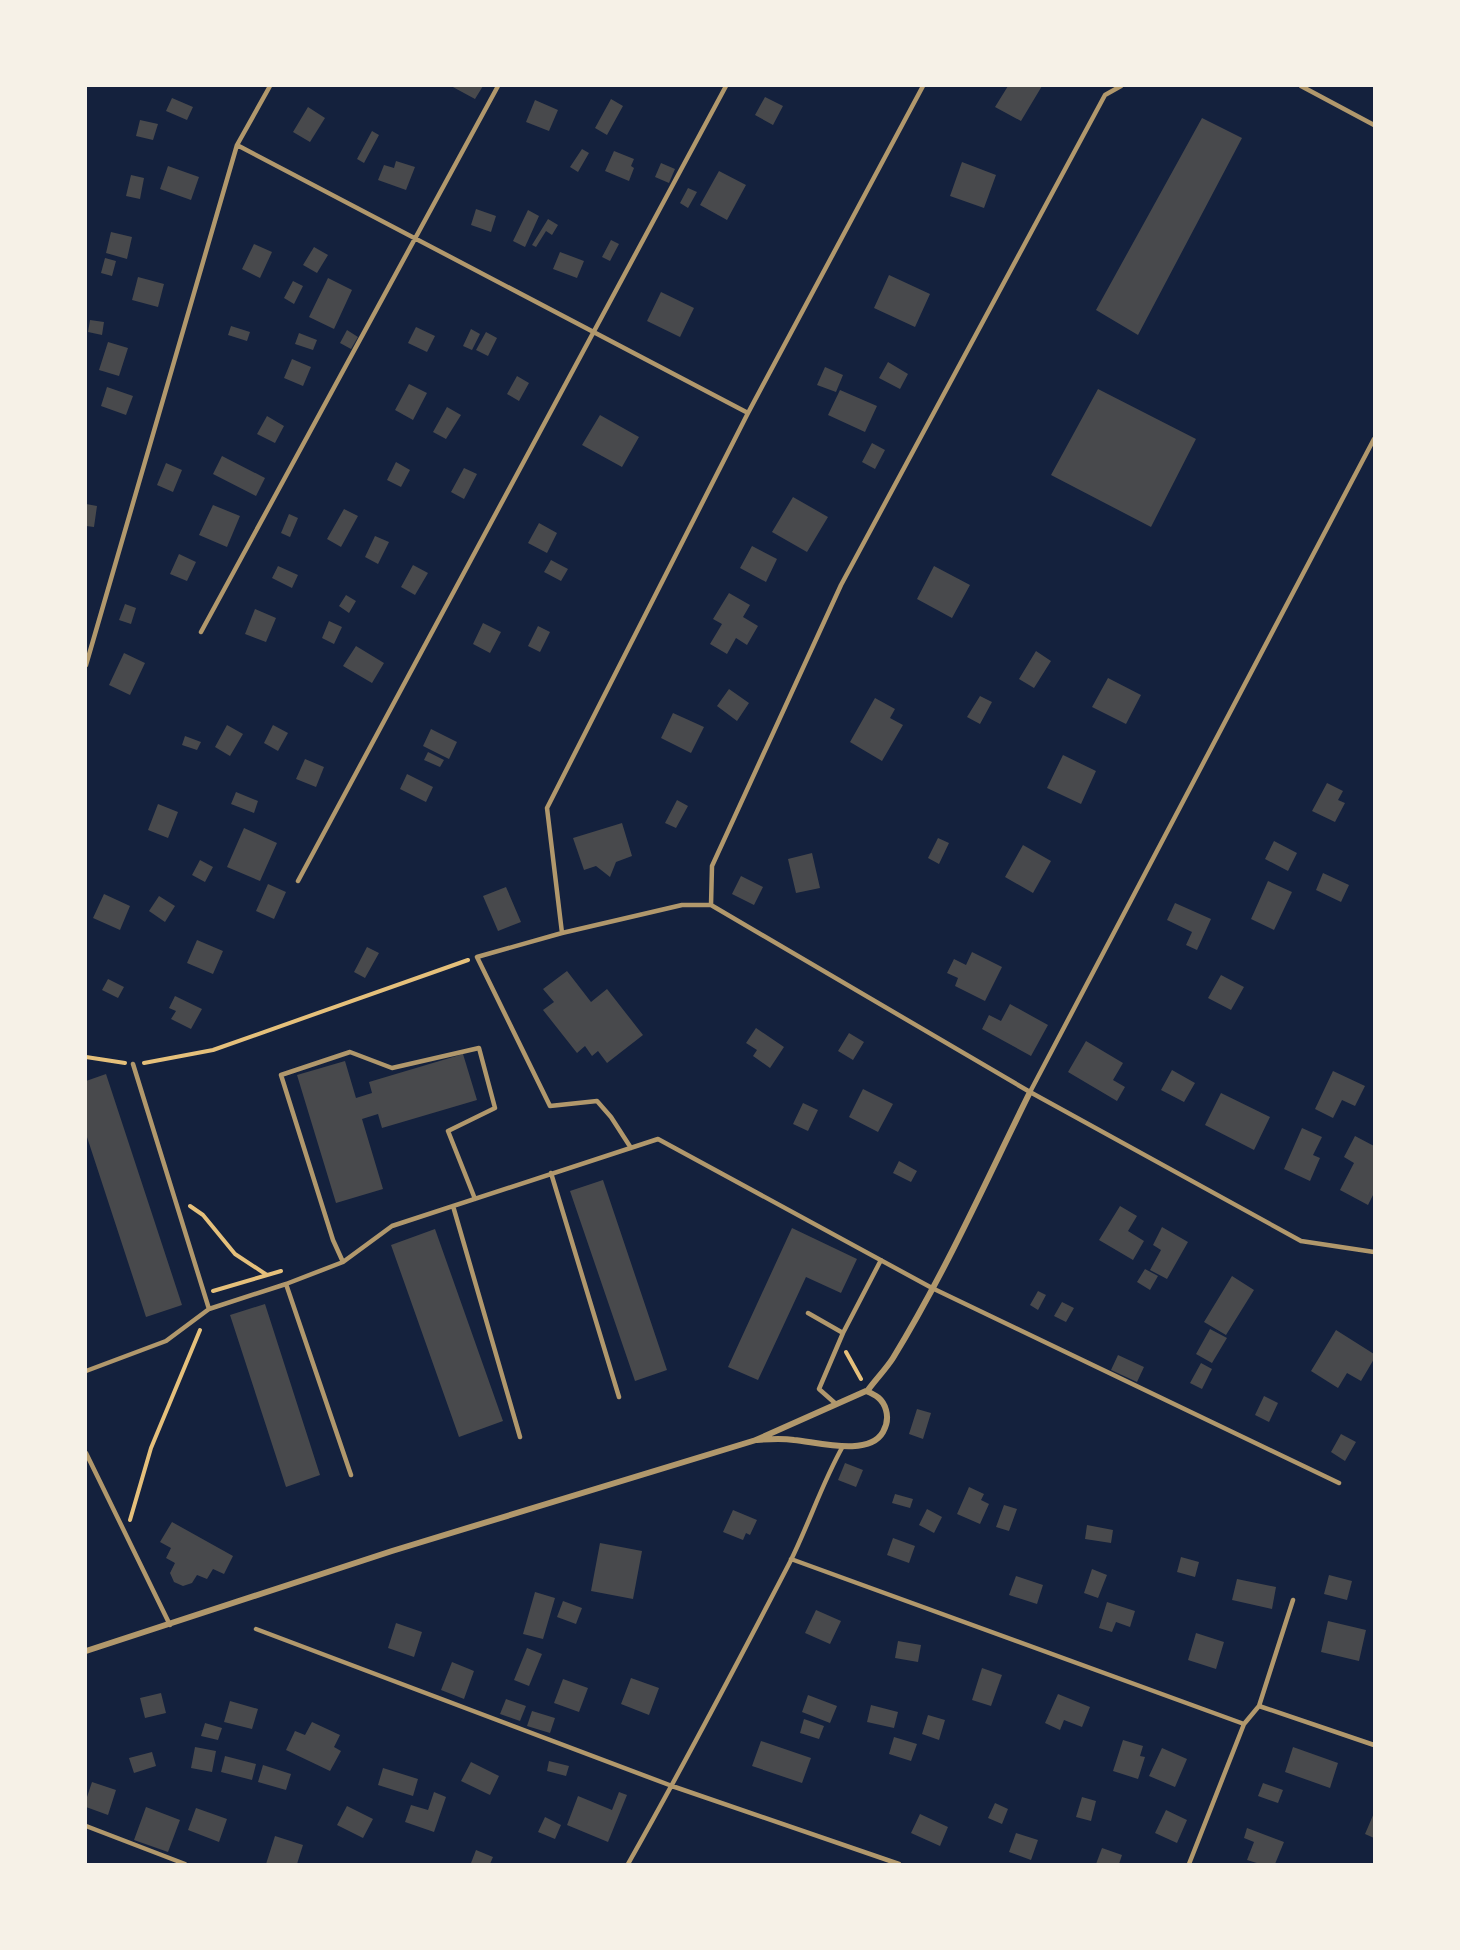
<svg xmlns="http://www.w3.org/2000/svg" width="1460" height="1950" font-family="'Source Sans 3',sans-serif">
	<rect width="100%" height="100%" fill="#14213d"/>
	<path fill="#48494c" d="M451,86H483L475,99Z
		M1008,86H1042L1021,121L995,107Z
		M765,97L783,106L773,125L755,115Z
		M172,98L193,107L187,120L166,111Z
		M611,99L623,106L607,135L595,128Z
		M535,100L558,110L549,131L526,122Z
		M308,107L325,118L310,142L293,132Z
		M1202,118L1242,138L1138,335L1096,310Z
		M140,120L158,124L153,140L136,136Z
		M372,131L379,135L364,163L357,159Z
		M582,149L589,153L578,172L570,167Z
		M614,151L634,159L631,166L634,168L629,181L605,171Z
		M396,161L415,167L406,190L378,180L384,165L394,168Z
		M962,162L996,175L984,208L950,196Z
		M661,163L675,169L669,183L655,177Z
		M168,166L199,177L191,200L160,189Z
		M719,171L746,185L727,220L700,205Z
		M131,175L144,178L140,199L126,196Z
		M688,188L697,192L688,208L680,203Z
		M476,209L496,216L491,232L471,225Z
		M528,210L539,216L525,247L513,241Z
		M548,219L558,225L552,235L546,231L536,247L532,245Z
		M111,232L132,237L127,259L106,253Z
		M611,240L619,244L610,261L602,257Z
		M254,244L272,252L260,278L242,269Z
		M314,247L328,255L317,273L303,265Z
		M560,252L584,261L577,278L553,269Z
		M105,258L116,261L112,276L101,273Z
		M889,275L930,294L915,327L874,308Z
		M138,277L164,284L158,307L132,300Z
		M328,278L352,290L334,329L309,317Z
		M293,281L303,286L294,304L284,298Z
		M661,292L694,308L680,337L647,321Z
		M90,320L104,322L102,335L88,332Z
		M231,326L250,332L247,341L228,335Z
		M416,327L435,336L427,352L408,343Z
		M471,329L480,334L472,350L463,346Z
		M347,330L358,337L351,349L340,343Z
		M486,332L497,338L488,356L476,350Z
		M299,333L317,340L313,350L295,344Z
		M108,342L128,348L119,376L99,370Z
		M292,359L311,367L303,386L284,378Z
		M888,362L908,374L900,389L879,378Z
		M825,367L843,375L836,392L817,385Z
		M517,376L529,383L519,401L507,394Z
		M409,384L427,393L413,420L395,410Z
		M107,387L133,396L126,415L101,406Z
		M1098,389L1196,439L1151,527L1051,475Z
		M840,390L877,406L865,432L828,415Z
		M447,407L461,415L446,439L433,432Z
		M600,415L639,437L622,467L582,445Z
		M267,416L284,426L275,443L257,434Z
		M872,443L885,450L875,469L862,462Z
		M222,456L265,478L256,496L213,474Z
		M396,462L410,470L401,487L387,480Z
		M166,463L182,470L173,492L157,485Z
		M464,468L477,474L464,499L451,492Z
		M793,497L828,517L807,552L772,532Z
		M86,504L97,506L94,527L86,526Z
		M213,505L240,516L227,547L199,535Z
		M344,509L358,516L341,547L327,539Z
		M289,514L298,518L290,537L281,533Z
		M539,523L557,533L547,553L528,543Z
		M375,536L389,542L378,564L365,557Z
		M752,546L777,559L766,582L740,568Z
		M179,554L196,562L187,581L170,574Z
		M551,560L568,569L561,581L544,572Z
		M413,565L428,573L415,595L401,587Z
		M278,566L298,575L292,588L272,578Z
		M934,566L970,585L952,618L917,599Z
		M729,593L750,605L743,617L758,626L747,645L736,638L727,654L710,644L722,624L713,619Z
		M346,595L356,601L349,613L339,606Z
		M125,604L136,608L131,624L119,620Z
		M255,609L276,618L266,642L245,634Z
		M329,621L342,627L334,644L322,638Z
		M483,623L501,632L490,653L473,644Z
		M538,626L550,632L540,652L528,646Z
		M356,646L384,663L372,683L343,666Z
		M1036,651L1051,661L1034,688L1019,679Z
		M124,653L145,663L130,695L109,685Z
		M1108,678L1141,695L1126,724L1092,707Z
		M729,689L749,703L737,721L717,706Z
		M980,696L992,702L980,724L967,717Z
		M875,698L895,709L890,718L903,725L882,761L850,742Z
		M673,713L704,727L691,753L661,738Z
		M227,725L243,734L230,756L215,747Z
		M273,725L288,733L278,751L264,743Z
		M431,729L457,742L449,759L423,746Z
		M185,736L201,742L197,750L182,745Z
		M428,752L444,760L440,767L424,760Z
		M1063,755L1096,771L1081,804L1047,788Z
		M305,759L324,767L316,787L296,779Z
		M407,774L433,787L426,802L400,789Z
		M1327,783L1343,791L1338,800L1345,803L1335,822L1312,811Z
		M236,792L258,801L254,813L231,804Z
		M677,800L688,806L676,828L665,823Z
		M158,804L178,812L168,838L148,830Z
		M622,823L632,856L616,862L610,877L596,866L584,870L573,838Z
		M244,828L277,843L260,881L227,867Z
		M938,838L949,843L939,864L928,858Z
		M1274,841L1297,853L1288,871L1265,859Z
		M1023,845L1051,861L1033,893L1005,877Z
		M812,853L820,888L796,893L788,859Z
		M200,860L213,867L205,882L192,875Z
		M1323,873L1349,885L1341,902L1316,890Z
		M741,876L763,887L754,905L732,894Z
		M1268,881L1292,892L1274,930L1251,919Z
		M268,884L286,892L274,919L256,911Z
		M506,887L521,922L498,931L483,896Z
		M104,894L130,906L120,930L93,918Z
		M159,896L175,906L165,922L149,911Z
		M1175,903L1211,919L1197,950L1186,945L1192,932L1167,920Z
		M197,940L223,951L213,974L187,963Z
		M367,947L379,953L365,978L354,972Z
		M972,952L1002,967L985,1001L955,986L958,978L947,973L954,959L966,965Z
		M567,971L591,1002L607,989L643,1035L607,1063L598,1051L592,1056L585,1046L577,1053L543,1010L554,1002L543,989Z
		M1221,975L1244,987L1231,1010L1208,998Z
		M108,979L124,987L118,998L102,990Z
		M175,996L202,1009L191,1029L171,1019L176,1011L169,1008Z
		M1010,1004L1048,1025L1031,1056L982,1029L989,1015L1001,1021Z
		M756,1028L784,1047L770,1068L753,1056L757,1050L746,1043Z
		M849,1033L864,1042L853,1060L838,1051Z
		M1086,1041L1123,1063L1113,1080L1125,1087L1117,1101L1068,1072Z
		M463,1054L477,1100L382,1128L378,1114L362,1119L383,1189L336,1203L297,1075L345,1061L356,1098L372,1093L369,1082Z
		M1172,1070L1195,1083L1184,1102L1161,1090Z
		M1333,1071L1365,1086L1355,1106L1342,1100L1333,1118L1315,1109Z
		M106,1074L182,1305L146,1317L86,1134V1081Z
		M863,1089L893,1104L878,1132L849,1117Z
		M1221,1093L1270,1117L1254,1150L1205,1125Z
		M803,1103L818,1110L808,1131L793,1124Z
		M1302,1128L1322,1137L1313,1155L1320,1158L1310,1181L1284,1169Z
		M1355,1136L1374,1146V1193L1368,1205L1340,1190L1354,1163L1344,1157Z
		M899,1161L917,1171L911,1182L893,1173Z
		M603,1180L667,1370L635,1381L570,1191Z
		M1120,1206L1137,1216L1128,1231L1144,1241L1133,1260L1099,1240Z
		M1162,1227L1188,1242L1167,1279L1150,1270L1161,1250L1153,1245Z
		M792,1228L857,1259L841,1293L806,1277L758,1380L728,1367Z
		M435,1229L503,1421L459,1437L391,1245Z
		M1145,1269L1158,1276L1150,1290L1137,1282Z
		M1232,1276L1254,1290L1226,1335L1204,1322Z
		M1038,1291L1046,1295L1038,1310L1030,1305Z
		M1062,1302L1074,1308L1066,1322L1054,1316Z
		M265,1304L320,1475L286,1487L230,1315Z
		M1210,1329L1227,1338L1212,1363L1196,1354Z
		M1336,1330L1374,1354V1359L1361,1381L1347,1373L1338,1388L1311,1371Z
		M1118,1355L1144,1367L1137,1382L1111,1370Z
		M1201,1363L1212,1369L1202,1389L1190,1383Z
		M1264,1396L1278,1403L1269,1422L1255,1415Z
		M917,1409L931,1413L923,1439L909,1434Z
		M1341,1434L1356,1442L1345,1461L1331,1452Z
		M845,1463L863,1470L856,1487L838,1480Z
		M969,1487L984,1494L981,1500L989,1504L980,1524L957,1514Z
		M895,1494L913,1499L910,1508L892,1503Z
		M1004,1505L1017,1509L1009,1531L996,1527Z
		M927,1509L942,1517L934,1533L919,1525Z
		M733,1510L757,1520L750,1535L746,1533L743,1540L723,1532Z
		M172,1522L233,1556L224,1574L213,1569L207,1579L197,1575L192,1583L183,1586L174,1582L170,1573L175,1563L166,1558L171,1548L160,1542Z
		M1087,1525L1113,1530L1111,1543L1085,1539Z
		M893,1538L915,1546L909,1563L887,1555Z
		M600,1543L642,1551L633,1599L591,1591Z
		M1181,1557L1199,1562L1195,1577L1177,1572Z
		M1092,1569L1107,1575L1098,1598L1084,1593Z
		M1329,1575L1352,1581L1347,1600L1324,1594Z
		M1016,1576L1043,1585L1037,1604L1009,1595Z
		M1237,1579L1276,1587L1272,1609L1232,1600Z
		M535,1592L555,1598L543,1639L523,1634Z
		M563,1601L582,1608L576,1624L557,1617Z
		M1107,1602L1135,1611L1130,1627L1116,1622L1112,1632L1099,1628Z
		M816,1610L841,1621L830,1644L805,1633Z
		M1328,1621L1366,1630L1359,1661L1321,1652Z
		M396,1623L422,1632L414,1657L388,1648Z
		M1196,1633L1224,1642L1216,1669L1188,1660Z
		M898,1641L921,1645L918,1662L895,1658Z
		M527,1648L542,1654L529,1686L514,1680Z
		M452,1662L474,1671L464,1699L441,1690Z
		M982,1668L1002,1675L991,1706L972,1700Z
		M631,1678L659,1688L649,1715L621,1704Z
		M563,1679L588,1688L579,1712L554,1703Z
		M161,1693L166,1713L145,1718L140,1698Z
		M1058,1694L1090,1707L1082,1727L1064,1720L1060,1730L1045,1723Z
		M808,1695L837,1706L830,1723L802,1712Z
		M506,1699L526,1706L520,1721L500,1714Z
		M230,1701L258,1709L252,1729L224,1722Z
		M871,1705L898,1712L894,1728L867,1722Z
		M532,1711L555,1718L550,1733L527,1726Z
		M928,1715L945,1720L939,1740L922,1734Z
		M804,1719L824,1726L819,1739L800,1733Z
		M312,1722L340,1735L334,1747L341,1751L330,1771L286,1750L295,1731L305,1735Z
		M205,1723L222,1728L218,1740L201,1736Z
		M894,1737L917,1744L911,1761L889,1754Z
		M1123,1740L1143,1746L1140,1756L1145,1757L1138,1779L1113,1771Z
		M761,1741L811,1758L802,1783L752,1766Z
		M195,1747L216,1751L212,1772L191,1768Z
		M1293,1747L1338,1763L1330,1788L1285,1772Z
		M1162,1748L1187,1759L1175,1787L1149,1776Z
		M152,1752L156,1766L134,1773L129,1758Z
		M225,1756L256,1764L252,1780L221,1772Z
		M549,1761L569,1766L566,1776L547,1771Z
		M471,1762L499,1776L490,1795L461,1781Z
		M263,1765L291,1774L286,1790L258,1782Z
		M383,1768L418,1779L413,1796L378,1785Z
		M92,1782L116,1790L108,1815L86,1807V1800Z
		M1263,1783L1283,1790L1278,1803L1258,1796Z
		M434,1792L446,1797L434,1832L405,1822L411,1805L428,1810Z
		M619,1792L627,1795L608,1842L567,1825L578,1796L612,1810Z
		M1082,1797L1096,1801L1091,1821L1076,1817Z
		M995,1803L1008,1809L1002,1824L988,1818Z
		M347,1806L373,1819L363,1838L337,1825Z
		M146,1807L180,1820L168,1852L134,1840Z
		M196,1808L227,1819L219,1842L188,1830Z
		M1166,1810L1187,1820L1177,1843L1155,1833Z
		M1374,1813V1838L1365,1834Z
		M920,1814L948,1827L940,1846L911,1833Z
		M545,1817L561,1825L555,1839L538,1832Z
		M1247,1828L1284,1842L1275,1864H1260L1247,1860L1254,1842L1244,1838Z
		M1016,1833L1038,1840L1031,1860L1009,1852Z
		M275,1836L303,1845L297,1864H266Z
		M1102,1848L1122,1855L1119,1864H1096Z
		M476,1850L493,1857L490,1864L471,1863Z"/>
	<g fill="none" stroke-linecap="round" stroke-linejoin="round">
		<path stroke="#e5c07b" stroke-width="4" d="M86,1057L125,1063
			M144,1063L213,1050L468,960
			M190,1206L203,1215L235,1254L267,1275
			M213,1291L281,1271
			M846,1352L861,1379
			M130,1520L151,1448L200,1330"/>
		<path stroke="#b1986c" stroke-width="4.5" d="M1301,86L1374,125
			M237,145L748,413
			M201,632L498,86
			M86,665L237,145L270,86
			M298,881L726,86
			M711,905L712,866L841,585L1105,95L1121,86
			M562,933L547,808L748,413L923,86
			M133,1064L209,1309
			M1030,1092L1374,439
			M631,1148L611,1117L597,1101L550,1106L477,957L562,933L682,905H711L1030,1092L1301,1241L1374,1252
			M551,1173L619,1397
			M453,1206L520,1437
			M343,1262L333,1240L281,1075L350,1052L392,1068L479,1048L495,1108L448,1131L475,1199
			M286,1284L351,1475
			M808,1313L843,1333L819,1389L836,1404
			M843,1333L881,1260
			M86,1371L166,1341L209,1309L286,1284L343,1262L392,1226L658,1139L932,1288L1339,1483
			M86,1453L170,1625
			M791,1559L1244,1724L1259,1706L1374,1745
			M256,1629L672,1786L899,1864
			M1259,1706L1293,1600
			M86,1826L185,1864
			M628,1864C684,1765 737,1664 790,1562C809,1524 822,1483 843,1446
			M1189,1864L1244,1724"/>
		<path stroke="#b1986c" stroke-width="6" d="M868,1390C876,1379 886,1369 893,1358C945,1273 986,1181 1030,1092
			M86,1651L392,1551L756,1440L866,1391C876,1395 883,1399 886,1410C888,1417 887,1425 883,1432C869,1457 817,1442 794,1440C781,1438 769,1439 756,1440"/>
	</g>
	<rect width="1460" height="1950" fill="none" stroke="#f6f1e7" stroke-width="174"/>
</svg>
